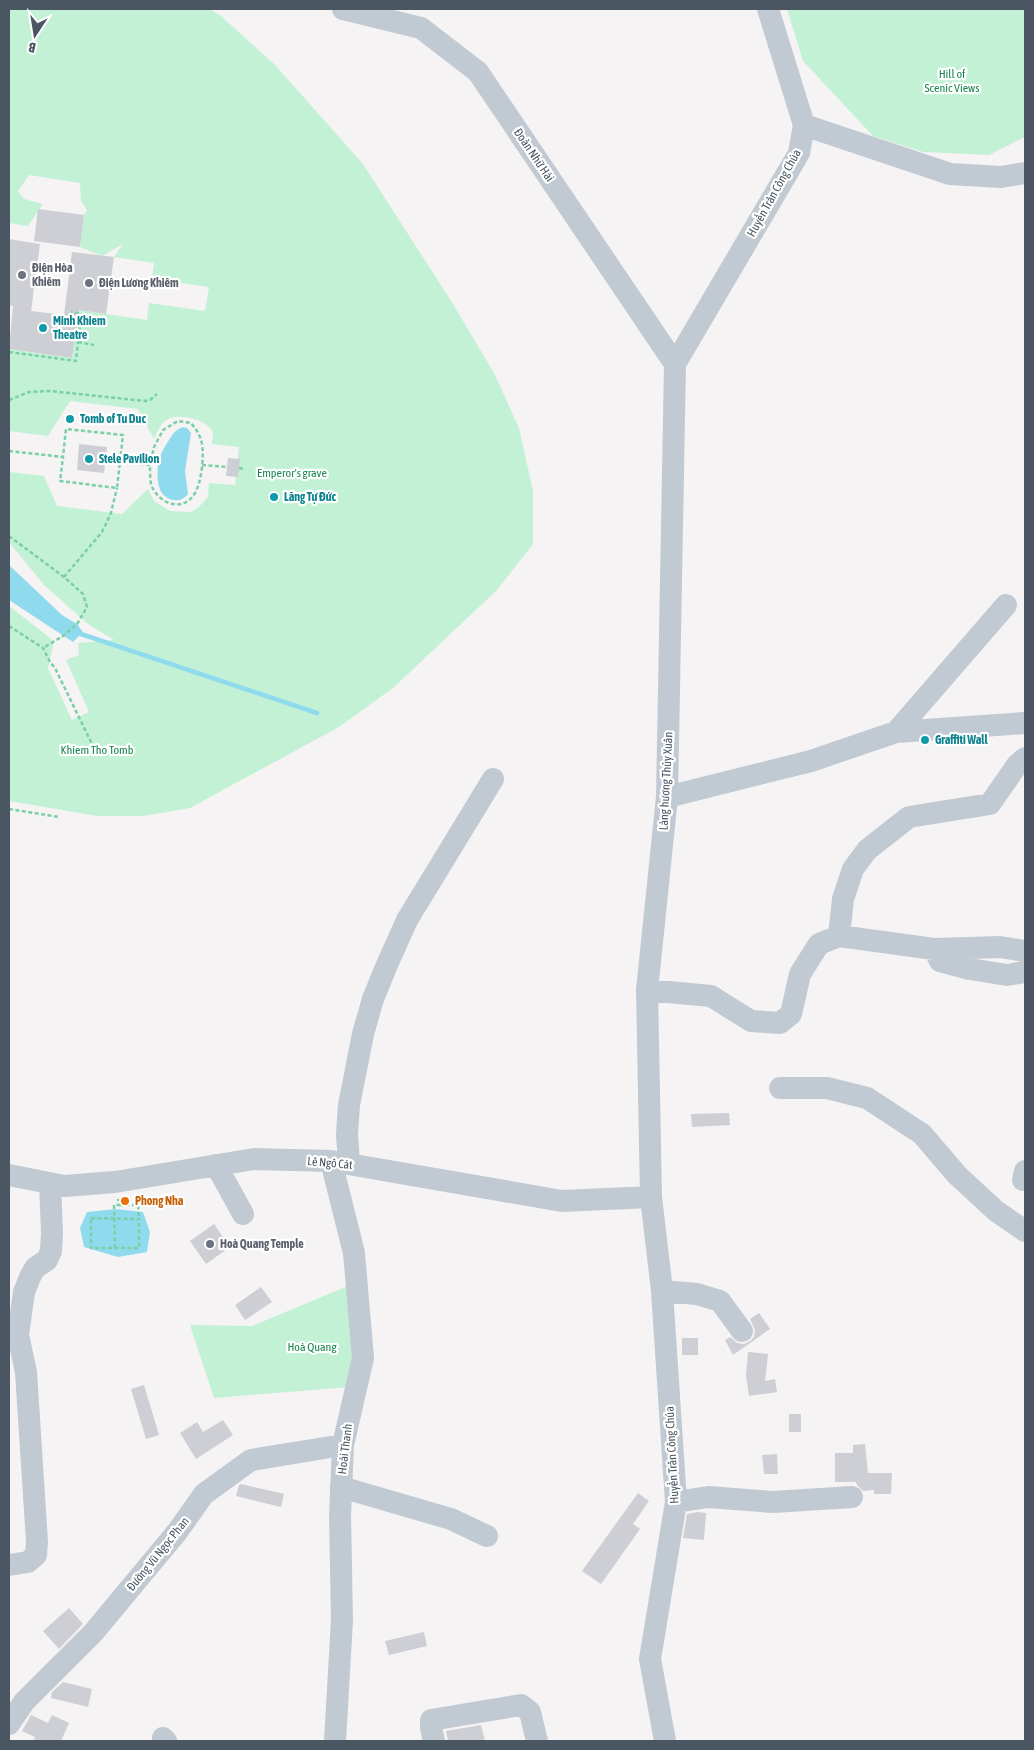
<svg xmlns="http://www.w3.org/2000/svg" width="1034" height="1750" font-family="'Asap Condensed',sans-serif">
	<rect width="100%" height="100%" fill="#f5f3f3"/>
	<path fill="#c3f1d5" d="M9,9H210L221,16L275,65L363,164L453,304L495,375L519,428L533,491V544L497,590L393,688L339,727L190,808L143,816H98L9,801V606L54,641L48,668L72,720L89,712L66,660L79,655L78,643L114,640L88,624L44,585L9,542V472L44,476L57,506L122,514L148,489L154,501L170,511L191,512L199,507L208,497L209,483L235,485L239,447L212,444L213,431C210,428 207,425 204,423C196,418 177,414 168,419C161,423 157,432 154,439L138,409L70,401L48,436L9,431V349L72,358L78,317L71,309L147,320L149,303L205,311L209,287L152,279L154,263L114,257L123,244L102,256L80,247L84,215L87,210L81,201L80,183L29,175L18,191L24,199L43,204L28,226L9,223Z
		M787,9H1025V137L989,155L923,152L873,136L803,61Z
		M350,1285L358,1346L349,1387L214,1398L190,1325L252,1326Z"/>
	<path fill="#90daee" d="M183,427L187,428L191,433L185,471L188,494C181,503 169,502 162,493C157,486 157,473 158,465C159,456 164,448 169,440C173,434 176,429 183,427Z
		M9,565L62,615L77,624L83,632L73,642L9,600Z
		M116,1209L143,1212L150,1232L147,1252L118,1257L84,1247L80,1228L87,1212Z"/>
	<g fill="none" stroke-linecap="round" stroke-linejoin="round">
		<path stroke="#90daee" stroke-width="4.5" d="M81,634L317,713"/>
	</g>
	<path fill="#cdcfd5" d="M38,209L84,215L80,247L34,241Z
		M9,239L40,244L31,311L64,315L72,252L114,257L106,314L79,310L72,358L9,349L13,306L9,305Z
		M79,444L107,447L104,473L77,470Z
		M228,458L240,459L238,477L226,476Z
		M729,1113L730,1125L692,1127L691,1114Z
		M214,1224L230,1247L206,1264L190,1241Z
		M261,1287L272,1302L245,1320L235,1305Z
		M759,1313L770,1329L733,1355L725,1340L730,1337L737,1343L744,1344L750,1341L754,1337L755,1330L750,1319Z
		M682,1338H698V1355H682Z
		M748,1352L768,1354L765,1381L775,1379L777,1392L749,1396L746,1375Z
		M144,1385L159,1435L146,1439L131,1389Z
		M789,1414H801V1432H789Z
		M223,1420L233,1435L196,1459L180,1433L197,1422L203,1432Z
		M865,1444L868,1473H892L891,1494H874V1490L863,1491L857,1485L856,1482H835V1453H853V1445Z
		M777,1454L778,1474H764L762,1455Z
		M241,1484L284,1494L281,1507L236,1496L239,1485Z
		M638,1493L649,1501L633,1524L640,1529L601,1584L582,1571Z
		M698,1512L706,1513L704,1540L683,1538L687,1514Z
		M69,1608L83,1624L59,1649L43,1631Z
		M424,1632L427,1646L389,1655L385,1641Z
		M63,1682L92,1689L88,1707L51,1698L52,1692Z
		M31,1715L48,1723L52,1715L69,1723L61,1741H34L35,1737L22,1731Z
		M481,1725L485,1741H448L446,1731Z"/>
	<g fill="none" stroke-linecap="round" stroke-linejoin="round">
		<path stroke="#7ad0a6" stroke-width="2.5" stroke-dasharray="4 2.5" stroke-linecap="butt" d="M78,342L94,345
			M9,352L76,361L81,314L71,312
			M9,400L29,392L50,391L145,401L150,400L157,394
			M9,451L63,457L66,429L123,435L117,488L60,481L63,457
			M120,462L150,465C150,471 150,478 151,484C157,502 180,513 193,496C202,485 205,452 201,440C199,433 195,428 191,423L178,421L163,430L154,447L150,465
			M202,465L227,467
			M239,468L244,469
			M9,536L64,577L83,594L87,607L77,624L63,636L43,648
			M64,577L102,532L111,513L117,488
			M9,626L43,648L50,662L55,668L92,744
			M9,809L59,817
			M119,1205H138L139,1219
			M91,1218L139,1219V1248H91Z
			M115,1248L114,1205H119L118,1199"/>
		<path stroke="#c1cad2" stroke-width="22" d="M343,9L421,28L478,72L675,364
			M804,125L950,174L1001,177L1025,173
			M896,732L1006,605
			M667,797L811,761L896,732L1025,723
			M839,936L843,899L853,869L867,850L909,817L990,804L1017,765L1025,758
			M934,949L940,961L970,969L1007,975L1025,972
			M647,990L711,996L751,1021L780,1023L791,1014L800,974L819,944L839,936L934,949L1000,947L1025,951
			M780,1088H827L867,1098L922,1134L957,1175L996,1211L1025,1231
			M331,1161L354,1253L363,1358L343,1445L340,1516L342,1620L335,1741
			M349,1164L347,1134L349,1105L363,1034L373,999L386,967L407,920L493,779
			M216,1165L243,1214
			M9,1175L64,1186L115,1182L254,1159L331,1161L562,1201L651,1197
			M1023,1180L1025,1171
			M662,1291L697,1294L720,1301L742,1331
			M341,1487L451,1519L487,1536
			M676,1502L708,1497L773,1502L852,1497
			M9,1565L28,1562L36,1555L37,1542L26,1372L18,1335L24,1292L30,1277L35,1268L47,1260L51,1251L52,1233L50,1183
			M9,1724L24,1702L93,1633L177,1532L204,1494L251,1460L343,1445
			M163,1738L166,1741
			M434,1741L431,1728V1720L521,1705L530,1712L537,1741
			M665,1741L650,1659L676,1502L662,1291L651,1197L647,990L667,797L675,364L799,153L804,125L768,9"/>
	</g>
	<g fill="#6b7280" stroke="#fff" stroke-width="2">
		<circle cx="22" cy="275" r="5"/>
		<circle cx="89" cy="283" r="5"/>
		<circle cx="210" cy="1244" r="5"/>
	</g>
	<g fill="#0f9aa8" stroke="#fff" stroke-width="2">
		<circle cx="43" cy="328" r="5"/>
		<circle cx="70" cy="419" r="5"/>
		<circle cx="89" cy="459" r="5"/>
		<circle cx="274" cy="497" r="5"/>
		<circle cx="925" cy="740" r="5"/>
	</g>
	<circle fill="#e8710a" stroke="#fff" stroke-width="2" cx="125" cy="1201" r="5"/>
	<g text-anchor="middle" stroke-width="4.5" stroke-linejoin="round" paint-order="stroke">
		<g font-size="12" fill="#17864f" stroke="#fff">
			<text x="952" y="78">Hill of<tspan x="952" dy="14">Scenic Views</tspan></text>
			<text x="292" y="477">Emperor's grave</text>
			<text x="97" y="754">Khiem Tho Tomb</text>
			<text x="312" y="1351">Hoà Quang</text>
		</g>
		<g font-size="12" fill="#4a5661" stroke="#fff">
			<text transform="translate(534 155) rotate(56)" y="4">Đoàn Nhữ Hài</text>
			<text transform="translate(774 193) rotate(-61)" y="4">Huyền Trân Công Chúa</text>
			<text transform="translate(666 781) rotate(-87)" y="4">Làng hương Thủy Xuân</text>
			<text transform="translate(330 1163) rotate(5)" y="4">Lê Ngô Cát</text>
			<text transform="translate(345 1449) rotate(-83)" y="4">Hoài Thanh</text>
			<text transform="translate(672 1455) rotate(-93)" y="4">Huyền Trân Công Chúa</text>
			<text transform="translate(158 1554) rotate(-51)" y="4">Đường Vũ Ngọc Phan</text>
		</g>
		<g font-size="12" font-weight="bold" fill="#5b616d" stroke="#fff" text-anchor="start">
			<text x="32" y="272">Điện Hòa<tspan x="32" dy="14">Khiêm</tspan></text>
			<text x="99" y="287">Điện Lương Khiêm</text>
			<text x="220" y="1248">Hoà Quang Temple</text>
		</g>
		<g font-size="12" font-weight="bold" fill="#0d838f" stroke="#fff" text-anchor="start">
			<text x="53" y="325">Minh Khiem<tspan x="53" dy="14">Theatre</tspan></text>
			<text x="80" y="423">Tomb of Tu Duc</text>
			<text x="99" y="463">Stele Pavilion</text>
			<text x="284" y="501">Lăng Tự Đức</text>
			<text x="935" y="744">Graffiti Wall</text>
		</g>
		<g font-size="12" font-weight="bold" fill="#c56008" stroke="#fff" text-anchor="start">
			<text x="135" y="1205">Phong Nha</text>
		</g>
	</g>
	<rect width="1034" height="1750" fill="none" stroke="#4a5661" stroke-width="20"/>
	<g transform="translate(35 35) rotate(192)" stroke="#ffffff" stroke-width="4" paint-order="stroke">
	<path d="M0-4L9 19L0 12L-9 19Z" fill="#4a5661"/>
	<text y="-8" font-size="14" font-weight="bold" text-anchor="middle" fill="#4a5661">B</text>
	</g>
</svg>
